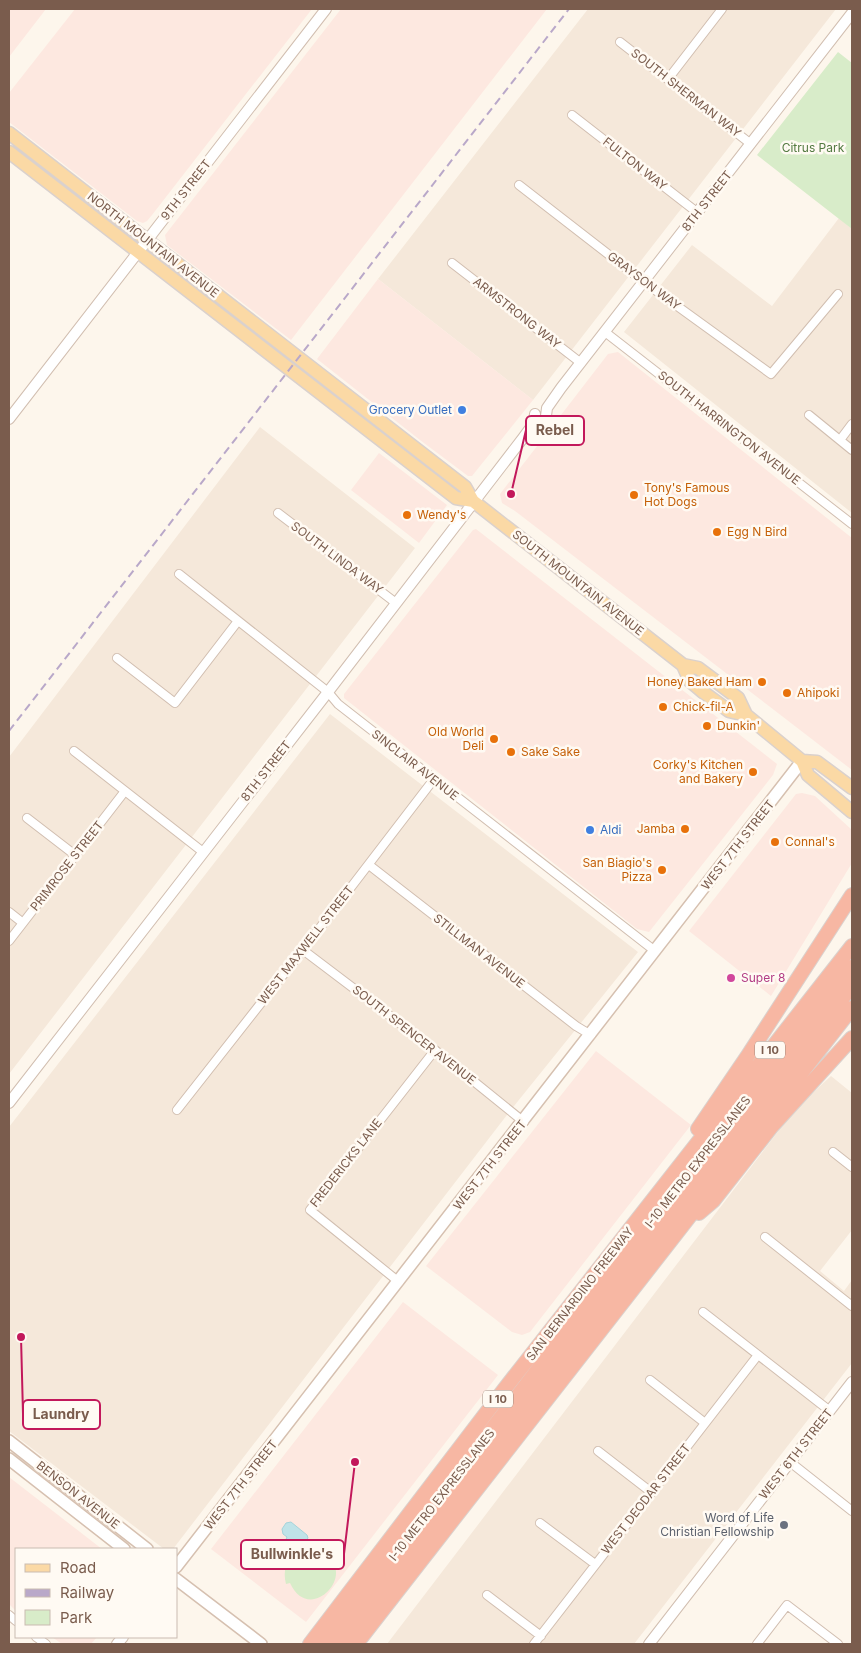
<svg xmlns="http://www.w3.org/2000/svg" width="861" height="1653" font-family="Inter,sans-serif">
	<rect width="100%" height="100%" fill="#fdf6ec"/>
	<path fill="#f5e8da" d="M588,9H836L533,400L378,279Z
		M839,218L852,229V513L624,332L692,245L772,306Z
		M260,427L415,548L9,1074V757Z
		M330,714L638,952L510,1111L173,1549H164L9,1431V1127Z
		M831,1076L852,1093V1230L820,1271L844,1291L852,1280V1363L634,1644H387L796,1108Z"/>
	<path fill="#fde8e0" d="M9,9H46L9,57Z
		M75,9H312L152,215L147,221L143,223L137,221L9,122V93Z
		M341,9H547L291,340L167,245L165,235Z
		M378,279L533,400L472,476H468L420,440L317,359Z
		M618,352L852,538V770L515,511L502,503L500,494L608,354Z
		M379,453L447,505L419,543L351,490Z
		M476,529L777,764L773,775L649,932L637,929L344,698V694L473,530Z
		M802,793L815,796L852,830V863L771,996L689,931L796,794Z
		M596,1051L691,1125L530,1332L522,1335L512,1332L426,1266Z
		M403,1302L498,1375L306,1622L211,1549Z
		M9,1477L102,1549H16V1611L9,1604Z
		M52,1637H97L91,1644H62Z"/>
	<path fill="#d8ecc9" d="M838,52L852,63V229L757,155Z
		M309,1546H316L315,1551C366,1565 311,1629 290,1583L286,1584C281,1565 291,1552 309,1546Z"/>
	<path fill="#bfe3e8" stroke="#a5d3da" d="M291,1522L307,1535L308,1538L305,1542L288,1548L284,1544L287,1537L283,1534L282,1529L286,1523Z"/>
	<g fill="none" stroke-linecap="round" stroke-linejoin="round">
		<g stroke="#d1beb0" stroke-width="10">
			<path id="minor" d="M620,42L751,144
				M668,79L722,9
				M572,115L698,213
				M519,185L644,282L771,374L838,294
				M452,263L581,363
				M605,332L852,524
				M809,415L852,450
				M840,440L852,424
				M278,513L396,603
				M179,574L328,692L338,704L655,951
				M117,658L175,703L238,621
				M74,751L203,852
				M27,818L75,855
				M369,865L576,1026L591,1035
				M9,912L23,923
				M9,941L125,791
				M303,950L435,1050L524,1122
				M177,1110L309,942L434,779
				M833,1152L852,1167
				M765,1237L852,1306
				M399,1282L310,1210L435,1050
				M703,1312L830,1411
				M650,1380L705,1423
				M598,1451L651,1492
				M790,1462L852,1511
				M540,1523L595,1564
				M487,1595L541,1636
				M9,1615L16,1621
				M36,1637L46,1644
				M534,1644L758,1355
				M757,1644L787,1605L838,1644"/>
		</g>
		<g stroke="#d1beb0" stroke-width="12">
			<path id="tertiary" d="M546,416L547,408L561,388L852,13
				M9,419L326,9
				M9,1103L328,692L523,438L534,423L535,414
				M117,1644L123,1637
				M649,1644L852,1382"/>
		</g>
		<g stroke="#d6c0b0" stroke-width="14">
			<path id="secondary" d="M9,1441L147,1549
				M9,1459L124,1549
				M176,1567L802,761
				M176,1579L261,1644"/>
		</g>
		<g stroke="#dad1cd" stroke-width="15">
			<path id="primary" d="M9,133L465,487L473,501L683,665L698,668L738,698L746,715L802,761L808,775L852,812
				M9,152L456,498L473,501
				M683,665L690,681L703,692L729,711L746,715
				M802,761L817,762L852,788"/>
		</g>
		<g stroke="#dad1cd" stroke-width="16">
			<path id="motorway" d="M698,1129L747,1057L852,895
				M699,1213L713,1201L772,1126L852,1038
				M310,1644L503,1391L852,946
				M326,1644L745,1101L852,967
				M342,1644L852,986
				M356,1644L852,1008"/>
		</g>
		<use href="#minor" stroke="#fff" stroke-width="8"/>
		<use href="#tertiary" stroke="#fff" stroke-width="10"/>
		<use href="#secondary" stroke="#fff" stroke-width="11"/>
		<use href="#primary" stroke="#fbd9a5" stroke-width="12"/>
		<use href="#motorway" stroke="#f7b7a3" stroke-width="14"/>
		<path stroke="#b9a8c9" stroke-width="2" stroke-dasharray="8 5" stroke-linecap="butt" d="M9,731L569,9"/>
	</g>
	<g fill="#3f7fe0" stroke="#fffaf3" stroke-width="2">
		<circle cx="462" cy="410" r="5"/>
		<circle cx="590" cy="830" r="5"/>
	</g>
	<g fill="#e8710a" stroke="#fffaf3" stroke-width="2">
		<circle cx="634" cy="495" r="5"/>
		<circle cx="407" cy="515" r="5"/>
		<circle cx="717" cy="532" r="5"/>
		<circle cx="762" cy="682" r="5"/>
		<circle cx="787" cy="693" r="5"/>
		<circle cx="663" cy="707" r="5"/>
		<circle cx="707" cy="726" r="5"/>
		<circle cx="494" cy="739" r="5"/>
		<circle cx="511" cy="752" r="5"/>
		<circle cx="753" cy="772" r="5"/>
		<circle cx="685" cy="829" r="5"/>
		<circle cx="775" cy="842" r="5"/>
		<circle cx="662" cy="870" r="5"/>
	</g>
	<circle fill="#d1479c" stroke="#fffaf3" stroke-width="2" cx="731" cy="978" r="5"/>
	<circle fill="#6b7280" stroke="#fffaf3" stroke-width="2" cx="784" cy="1525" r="5"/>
	<g text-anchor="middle" stroke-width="5" stroke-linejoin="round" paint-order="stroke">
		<g fill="#fffaf3" stroke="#a28b7f" stroke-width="1">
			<rect x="755" y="1041.5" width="30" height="17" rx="4"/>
			<rect x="483" y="1390.5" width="30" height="17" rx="4"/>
		</g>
		<g font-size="11" font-weight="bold" fill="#7a5c4d">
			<text x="770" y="1054">I 10</text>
			<text x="498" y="1403">I 10</text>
		</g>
		<g font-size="12" fill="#7a5c4d" stroke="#fffaf3">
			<text transform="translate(686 93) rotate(38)" y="4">SOUTH SHERMAN WAY</text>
			<text transform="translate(635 164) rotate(38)" y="4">FULTON WAY</text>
			<text transform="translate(186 190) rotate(-52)" y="4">9TH STREET</text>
			<text transform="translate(707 201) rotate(-52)" y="4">8TH STREET</text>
			<text transform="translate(153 245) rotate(38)" y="4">NORTH MOUNTAIN AVENUE</text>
			<text transform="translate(644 281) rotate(37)" y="4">GRAYSON WAY</text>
			<text transform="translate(517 313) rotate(38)" y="4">ARMSTRONG WAY</text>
			<text transform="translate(729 428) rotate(38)" y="4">SOUTH HARRINGTON AVENUE</text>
			<text transform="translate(337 558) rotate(37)" y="4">SOUTH LINDA WAY</text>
			<text transform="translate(578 583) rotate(38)" y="4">SOUTH MOUNTAIN AVENUE</text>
			<text transform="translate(415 765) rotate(38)" y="4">SINCLAIR AVENUE</text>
			<text transform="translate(266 771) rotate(-52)" y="4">8TH STREET</text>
			<text transform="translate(738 845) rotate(-52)" y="4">WEST 7TH STREET</text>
			<text transform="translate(67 866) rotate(-52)" y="4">PRIMROSE STREET</text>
			<text transform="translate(306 945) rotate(-52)" y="4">WEST MAXWELL STREET</text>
			<text transform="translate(479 951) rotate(38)" y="4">STILLMAN AVENUE</text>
			<text transform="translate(414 1035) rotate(38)" y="4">SOUTH SPENCER AVENUE</text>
			<text transform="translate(698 1162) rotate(-52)" y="4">I-10 METRO EXPRESSLANES</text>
			<text transform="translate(346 1163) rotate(-52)" y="4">FREDERICKS LANE</text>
			<text transform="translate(490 1165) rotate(-52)" y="4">WEST 7TH STREET</text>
			<text transform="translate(580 1294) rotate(-52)" y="4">SAN BERNARDINO FREEWAY</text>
			<text transform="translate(796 1454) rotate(-52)" y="4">WEST 6TH STREET</text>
			<text transform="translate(241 1485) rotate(-52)" y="4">WEST 7TH STREET</text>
			<text transform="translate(78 1495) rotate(38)" y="4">BENSON AVENUE</text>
			<text transform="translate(442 1495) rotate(-52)" y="4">I-10 METRO EXPRESSLANES</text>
			<text transform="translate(646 1499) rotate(-52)" y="4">WEST DEODAR STREET</text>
		</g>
		<g font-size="12" fill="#537a41" stroke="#fffaf3">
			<text x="813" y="152">Citrus Park</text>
		</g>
		<g font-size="12" fill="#366cbe" stroke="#fffaf3" text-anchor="end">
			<text x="452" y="414">Grocery Outlet</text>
			<text x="600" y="834" text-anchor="start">Aldi</text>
		</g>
		<g font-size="12" fill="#c56008" stroke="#fffaf3" text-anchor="start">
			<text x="644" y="492">Tony's Famous<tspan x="644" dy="14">Hot Dogs</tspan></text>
			<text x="417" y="519">Wendy's</text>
			<text x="727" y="536">Egg N Bird</text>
			<text x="752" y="686" text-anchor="end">Honey Baked Ham</text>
			<text x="797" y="697">Ahipoki</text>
			<text x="673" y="711">Chick-fil-A</text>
			<text x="717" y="730">Dunkin'</text>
			<text x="484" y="736" text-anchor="end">Old World<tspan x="484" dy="14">Deli</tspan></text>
			<text x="521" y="756">Sake Sake</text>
			<text x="743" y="769" text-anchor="end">Corky's Kitchen<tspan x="743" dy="14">and Bakery</tspan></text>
			<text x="675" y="833" text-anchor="end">Jamba</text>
			<text x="785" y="846">Connal's</text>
			<text x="652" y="867" text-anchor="end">San Biagio's<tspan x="652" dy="14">Pizza</tspan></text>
		</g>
		<g font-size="12" fill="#b23c85" stroke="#fffaf3" text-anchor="start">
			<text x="741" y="982">Super 8</text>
		</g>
		<g font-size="12" fill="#5b616d" stroke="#fffaf3" text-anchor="end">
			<text x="774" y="1522">Word of Life<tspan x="774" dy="14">Christian Fellowship</tspan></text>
		</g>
	</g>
	<path fill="none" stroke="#c2185b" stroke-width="2" d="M511 494L526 430M21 1337L23 1414M355 1462L344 1554"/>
	<g fill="#c2185b" stroke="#fffaf3" stroke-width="2">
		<circle cx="511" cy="494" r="5"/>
		<circle cx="21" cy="1337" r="5"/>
		<circle cx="355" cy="1462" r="5"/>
	</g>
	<g fill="#fffaf3" stroke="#c2185b" stroke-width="2">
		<rect x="526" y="416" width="58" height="29" rx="5"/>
		<rect x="23" y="1400" width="77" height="29" rx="5"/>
		<rect x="241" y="1540" width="103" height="29" rx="5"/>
	</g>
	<g font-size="14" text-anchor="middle" font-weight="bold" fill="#7a5c4d">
		<text x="555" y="435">Rebel</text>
		<text x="61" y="1419">Laundry</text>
		<text x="292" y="1559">Bullwinkle's</text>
	</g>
	<rect width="861" height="1653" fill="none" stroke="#7a5c4d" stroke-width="20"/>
	<rect x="15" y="1548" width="162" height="90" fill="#fffaf3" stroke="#cabbb1"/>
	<rect x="25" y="1564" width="25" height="8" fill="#fbd9a5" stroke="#cabbb1"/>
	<text x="60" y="1573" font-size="15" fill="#7a5c4d">Road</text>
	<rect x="25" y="1589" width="25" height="8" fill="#b9a8c9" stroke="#cabbb1"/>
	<text x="60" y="1598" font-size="15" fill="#7a5c4d">Railway</text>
	<rect x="25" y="1610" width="25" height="15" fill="#d8ecc9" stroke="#cabbb1"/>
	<text x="60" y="1623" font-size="15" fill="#7a5c4d">Park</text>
</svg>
